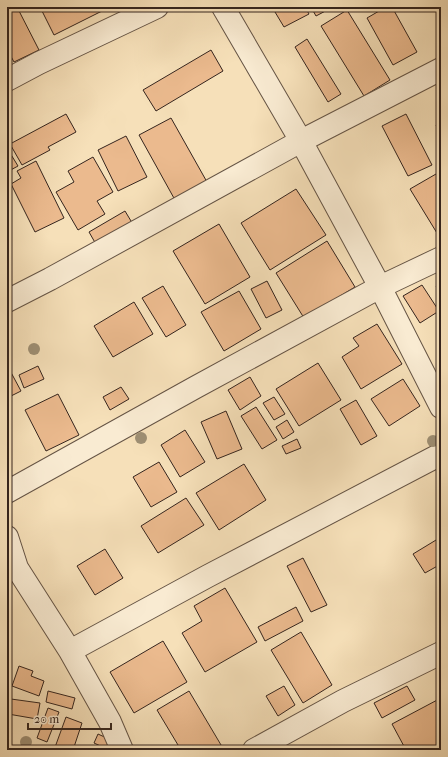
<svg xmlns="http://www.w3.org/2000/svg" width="448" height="757" font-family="'IM FELL French Canon',serif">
	<rect width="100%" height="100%" fill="#f6e0b9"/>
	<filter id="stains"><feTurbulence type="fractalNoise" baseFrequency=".005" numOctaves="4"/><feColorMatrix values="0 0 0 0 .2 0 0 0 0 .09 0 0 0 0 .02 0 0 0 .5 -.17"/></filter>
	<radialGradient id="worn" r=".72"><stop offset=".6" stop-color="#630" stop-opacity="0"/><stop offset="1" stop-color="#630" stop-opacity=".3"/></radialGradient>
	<path fill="#ebba8e" stroke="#35251e" d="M7,7H17L39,50L14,62L7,49Z
		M40,7H105L106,9L54,35Z
		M272,7H305L309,14L284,27Z
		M311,7H333L316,16Z
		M386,7H392L417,52L393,65L367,18Z
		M347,10L390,80L364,96L321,26Z
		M307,39L341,94L328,102L295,47Z
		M211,50L223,71L156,111L143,90Z
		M66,114L76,132L48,147L50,150L22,165L10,144Z
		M406,114L432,165L408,176L382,126Z
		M171,118L207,182L175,200L139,135Z
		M441,122V134L436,125Z
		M126,136L147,177L118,191L98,150Z
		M7,148L18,166L7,172Z
		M93,157L113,192L97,201L105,214L78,230L56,192L74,182L68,171Z
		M36,161L64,218L35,232L11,184L21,178L17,171Z
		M436,174L441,182L440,238L410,189Z
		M296,189L326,235L270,270L241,223Z
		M125,211L134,226L97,246L89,232Z
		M219,224L250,277L205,304L173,251Z
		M327,241L355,287L304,318L276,273Z
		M267,281L282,310L266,318L251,289Z
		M441,283V293L436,286Z
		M422,285L439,311L420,323L403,296Z
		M163,286L186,325L166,337L142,298Z
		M239,291L261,329L224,351L201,312Z
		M134,302L153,334L113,357L94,326Z
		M377,324L402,364L361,389L342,357L359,346L353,338Z
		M318,363L341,400L299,426L276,389Z
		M7,365L21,391L7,398Z
		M38,366L44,379L24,388L19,375Z
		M250,377L261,396L240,410L228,390Z
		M403,379L420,406L389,426L371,399Z
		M121,387L129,399L110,410L103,397Z
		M58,394L79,435L46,451L25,410Z
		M274,397L285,414L274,420L263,403Z
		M356,400L377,436L361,445L340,409Z
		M256,407L277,440L262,449L241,416Z
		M226,411L242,449L217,459L201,422Z
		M287,420L294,432L283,439L276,427Z
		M185,430L205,462L180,477L161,445Z
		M297,439L301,448L286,454L282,446Z
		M159,462L177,492L151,507L133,477Z
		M244,464L266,500L219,530L196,493Z
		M186,498L204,525L158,553L141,526Z
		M441,537V564L425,573L413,554Z
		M105,549L123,578L95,595L77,566Z
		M303,558L327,605L311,612L287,566Z
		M225,588L257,642L205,672L182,633L202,621L194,606Z
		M296,607L303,621L265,641L258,627Z
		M301,632L332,685L303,703L271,650Z
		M163,641L187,682L134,713L110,672Z
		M19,666L33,671L31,676L44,681L39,696L12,686Z
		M284,686L295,705L278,716L266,696Z
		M407,686L415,700L382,718L374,703Z
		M48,691L75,698L72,709L46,702Z
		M189,691L224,750H181L157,710Z
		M441,698V750H406L392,724Z
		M11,699L40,703L37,719L8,714Z
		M48,708L59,712L47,742L37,738Z
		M66,717L82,723L73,750H54Z
		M98,734L111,740L107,749L94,743Z"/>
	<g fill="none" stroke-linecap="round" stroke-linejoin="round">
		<g stroke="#655445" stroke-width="24">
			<path id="minor" d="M223,7L301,141L380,287L441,407
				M7,80L39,63L157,7
				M7,301L50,279L301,141L441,69
				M7,492L196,387L380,287L441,258
				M7,537L17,568L70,651L110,722L122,750
				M70,651L208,576L441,454
				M254,750L343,701L441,653"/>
		</g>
		<use href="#minor" stroke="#f9ebd2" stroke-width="22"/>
	</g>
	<g fill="#9e8f74">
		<circle cx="34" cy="349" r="6"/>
		<circle cx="141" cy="438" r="6"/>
		<circle cx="433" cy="441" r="6"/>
		<circle cx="26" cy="742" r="6"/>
	</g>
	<rect width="448" height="757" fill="none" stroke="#f6e0b9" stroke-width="24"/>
	<rect x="8" y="8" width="432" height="741" fill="none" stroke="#35251e" stroke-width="2"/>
	<rect x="12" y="12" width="424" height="733" fill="none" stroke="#35251e"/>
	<path d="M28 723v6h83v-6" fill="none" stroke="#35251e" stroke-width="2"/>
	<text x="34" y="723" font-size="12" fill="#35251e" stroke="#f9ebd2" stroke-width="3" paint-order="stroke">20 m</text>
	<rect width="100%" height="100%" filter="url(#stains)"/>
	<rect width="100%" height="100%" fill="url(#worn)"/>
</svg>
